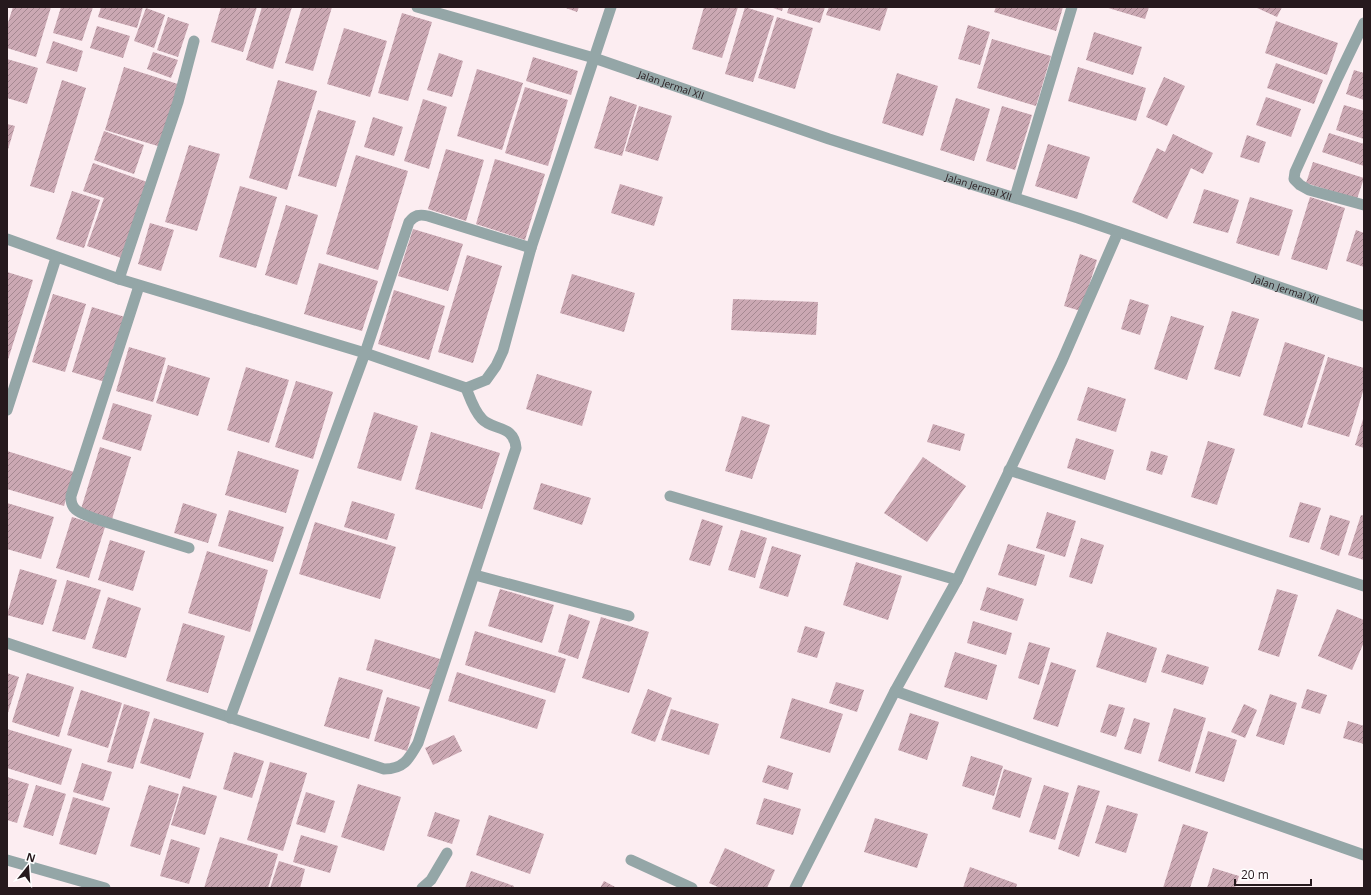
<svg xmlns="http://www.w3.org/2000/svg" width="1371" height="895" font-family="'Open Sans',sans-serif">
	<defs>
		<pattern id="building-hatch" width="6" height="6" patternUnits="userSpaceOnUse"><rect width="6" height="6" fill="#cba8b3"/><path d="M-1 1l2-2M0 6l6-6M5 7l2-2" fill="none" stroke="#a58891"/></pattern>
	</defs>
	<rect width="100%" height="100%" fill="#fcedf1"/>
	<path fill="url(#building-hatch)" d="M13,7H51L36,57L7,48V26Z
		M61,7H93L82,41L53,33Z
		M101,7H143L137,28L98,17Z
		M221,7H257L243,52L211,42Z
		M262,7H292L273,69L246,60Z
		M302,7H332L313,71L285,63Z
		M563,7H579L577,12Z
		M704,7H738L722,58L692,49Z
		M745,7L774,16L753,82L725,74Z
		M770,7H783L782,11Z
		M789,7H825L820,23L787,13Z
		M829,7H888L880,31L826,15Z
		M996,7H1063L1056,31L994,12Z
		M1105,7H1149L1145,19Z
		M1255,7H1282L1277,17Z
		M146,8L165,15L154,48L134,41Z
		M402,13L432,22L408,101L378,93Z
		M168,17L189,24L178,57L157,50Z
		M777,17L813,28L795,89L758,78Z
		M1276,21L1338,43L1327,75L1265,53Z
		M968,25L990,32L980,65L958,59Z
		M97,26L130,36L123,58L90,48Z
		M344,28L387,41L370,97L327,84Z
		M1094,32L1142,47L1133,75L1086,60Z
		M992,39L1051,56L1036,106L977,88Z
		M53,41L83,51L77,72L46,63Z
		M153,52L178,60L171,78L147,69Z
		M439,53L463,61L452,97L427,90Z
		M533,57L578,71L571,95L526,81Z
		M7,59L38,68L27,104L7,98Z
		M1276,63L1323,80L1314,104L1267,88Z
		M124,67L181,85L161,147L105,130Z
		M1078,67L1146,88L1136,121L1068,101Z
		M477,69L523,83L502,150L457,136Z
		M1354,70L1364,73V100L1346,94Z
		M897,73L938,86L923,136L882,123Z
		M1164,77L1185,86L1167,126L1146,117Z
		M62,80L86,88L54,193L30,186Z
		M278,80L317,91L287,190L249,178Z
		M525,87L568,100L548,166L505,153Z
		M610,96L637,105L622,156L594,148Z
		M1266,97L1301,109L1291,137L1256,125Z
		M956,98L990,109L974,161L940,150Z
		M423,99L447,107L429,169L404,161Z
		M1344,105L1364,111V139L1336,130Z
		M639,106L672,116L658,161L625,151Z
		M1002,106L1032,115L1015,170L986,161Z
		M318,110L356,121L336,187L298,176Z
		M373,117L403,127L394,156L364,147Z
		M7,124L15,126L7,153Z
		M104,131L144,145L134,174L94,160Z
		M1329,133L1364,144V166L1322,152Z
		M1173,134L1213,153L1203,174L1191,168L1167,219L1132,202L1157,148L1165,152Z
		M1247,135L1266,142L1259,163L1240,157Z
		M1048,144L1090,157L1077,199L1035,186Z
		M189,145L220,154L197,231L165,222Z
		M446,149L484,160L466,221L428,209Z
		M356,155L408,171L378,270L326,254Z
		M495,159L545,174L525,240L476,224Z
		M1313,162L1364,178L1357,199L1306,183Z
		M93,163L150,183L124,259L87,246L104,198L83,191Z
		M620,184L663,197L654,226L611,213Z
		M240,186L277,197L256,268L219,257Z
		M1204,189L1239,200L1228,233L1193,223Z
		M72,191L100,200L84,248L56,239Z
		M1250,197L1293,210L1279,256L1236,243Z
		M1310,197L1345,208L1327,270L1291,259Z
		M286,205L318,215L297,285L265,275Z
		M150,223L174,230L161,271L138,264Z
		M413,229L463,244L448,291L398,276Z
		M1356,230L1364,233V267L1346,261Z
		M1080,254L1097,260L1081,311L1064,306Z
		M467,255L502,266L473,363L438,352Z
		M319,263L378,281L362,331L304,314Z
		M7,272L33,280L7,363Z
		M572,274L635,293L624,332L560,313Z
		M394,290L445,306L429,360L378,344Z
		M53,294L86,304L65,372L32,362Z
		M733,299L818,302L816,335L731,330Z
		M1130,299L1149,305L1140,335L1121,329Z
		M92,307L125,317L105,382L72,372Z
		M1232,311L1259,319L1240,377L1214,369Z
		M1171,316L1204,326L1187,380L1154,369Z
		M1285,342L1325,355L1302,428L1263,415Z
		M129,347L166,358L153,402L116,391Z
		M1328,357L1364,368V388L1349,437L1307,424Z
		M168,365L210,378L198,416L156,403Z
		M246,367L289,380L269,443L227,430Z
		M537,374L592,391L582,426L526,409Z
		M296,381L333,392L313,459L275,447Z
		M1088,387L1126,399L1116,432L1077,420Z
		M113,403L152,415L141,451L102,439Z
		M374,412L418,426L401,481L357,468Z
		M742,416L770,425L752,479L725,471Z
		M1364,416V448L1355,445Z
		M933,424L965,434L960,451L927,442Z
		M431,432L500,453L482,509L415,489Z
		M1076,438L1114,450L1105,480L1067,468Z
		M1208,441L1235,449L1217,505L1191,497Z
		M100,447L131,457L112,519L81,509Z
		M7,451L74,472L64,506L7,489Z
		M238,451L299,470L286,513L225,495Z
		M1151,451L1168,456L1162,475L1146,470Z
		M923,457L966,486L927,542L884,513Z
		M541,483L591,498L582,525L533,509Z
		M352,501L395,514L387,540L344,527Z
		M1300,502L1321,508L1309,543L1289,537Z
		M7,503L54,517L41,559L7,549Z
		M183,503L217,514L208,543L174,533Z
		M229,510L284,527L273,562L218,546Z
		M1047,512L1076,521L1065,557L1036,548Z
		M1330,515L1350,521L1339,556L1320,549Z
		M1361,515L1364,516V560L1348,555Z
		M72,517L105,527L89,578L56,568Z
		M702,519L723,526L710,566L689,560Z
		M315,522L396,547L380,599L299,574Z
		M741,530L767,538L755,578L728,570Z
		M1081,538L1104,545L1092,584L1069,577Z
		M110,540L145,551L133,591L98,580Z
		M1008,544L1045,555L1036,586L998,575Z
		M772,546L801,555L788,597L759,588Z
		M207,551L268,570L250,632L188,613Z
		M856,562L902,576L888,620L843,605Z
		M20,569L57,580L43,625L7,615Z
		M67,580L101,590L85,640L52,631Z
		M987,587L1024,599L1017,621L980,610Z
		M500,589L554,605L542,643L488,626Z
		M1277,589L1298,595L1279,657L1258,650Z
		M108,597L141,608L126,658L92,648Z
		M1337,609L1364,620V642L1352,670L1318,656Z
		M569,614L590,621L578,659L558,652Z
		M601,617L649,632L629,693L582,678Z
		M973,621L1012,633L1006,655L967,643Z
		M183,623L225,636L208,693L166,681Z
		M805,626L825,632L817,658L797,652Z
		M475,631L566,659L555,693L465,665Z
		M1107,632L1157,648L1146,683L1096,667Z
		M375,639L440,659L431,690L366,670Z
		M1029,642L1050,648L1039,685L1018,678Z
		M955,652L997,665L987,700L944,687Z
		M1167,654L1209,667L1203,685L1161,672Z
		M1051,662L1076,670L1058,727L1033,719Z
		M457,672L546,700L537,729L448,701Z
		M7,673L19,677L7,716Z
		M27,673L74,687L59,737L12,722Z
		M339,677L383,690L369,739L324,726Z
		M836,682L864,690L857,712L829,703Z
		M648,689L672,698L655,742L631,733Z
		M1307,689L1327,695L1320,714L1301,708Z
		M81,690L122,703L108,748L67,735Z
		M1270,694L1297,703L1284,745L1256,736Z
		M387,697L420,707L407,751L374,741Z
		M792,698L843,714L830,753L780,738Z
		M124,704L150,712L133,769L107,762Z
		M1109,704L1125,708L1116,737L1100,732Z
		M1244,704L1257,710L1245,738L1231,732Z
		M1174,708L1206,718L1190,772L1158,761Z
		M671,709L719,724L709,755L661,740Z
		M910,713L939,722L927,760L898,750Z
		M154,718L204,733L190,779L140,763Z
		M1134,718L1150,723L1141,754L1124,749Z
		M1348,721L1364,726V744L1343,738Z
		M7,729L72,749L61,785L7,768Z
		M1208,731L1237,740L1224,782L1195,773Z
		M454,735L462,751L433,765L425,748Z
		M234,752L264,761L252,798L223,789Z
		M971,756L1003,766L994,796L962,786Z
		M270,762L307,773L283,851L247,840Z
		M82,763L112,772L103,801L73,792Z
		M768,765L793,773L788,790L762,782Z
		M1004,769L1032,778L1020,818L992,809Z
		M7,777L29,784L17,823L7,820Z
		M358,784L401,797L384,851L341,837Z
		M36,785L66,794L53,836L23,827Z
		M149,785L179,794L160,855L130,846Z
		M1044,785L1069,793L1055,840L1029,832Z
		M1078,785L1100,791L1079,857L1058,849Z
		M183,786L217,796L205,835L171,825Z
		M306,792L335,801L325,833L296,824Z
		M73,797L110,808L96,855L59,844Z
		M764,798L801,809L793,835L756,824Z
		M1107,805L1138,814L1126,853L1095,843Z
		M435,812L460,820L452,844L427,836Z
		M489,815L544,834L530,874L476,855Z
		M875,818L928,834L917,868L864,852Z
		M1183,824L1208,832L1190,888H1163Z
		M301,835L338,846L330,873L293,862Z
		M220,837L278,854L268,888H204Z
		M171,839L200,848L189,884L160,876Z
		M725,848L775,870L767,888H720L709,883Z
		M279,861L305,869L300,888H270Z
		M970,867L1017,884L1016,888H963Z
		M1213,868L1239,876L1235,888H1207Z
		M471,871L514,886L513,888H465Z
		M604,881L617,888H600Z"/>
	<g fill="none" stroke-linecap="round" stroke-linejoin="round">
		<g stroke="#94a6a7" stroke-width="11">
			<path id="s1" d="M417,7L594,58L829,139L1078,218L1364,316"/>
			<path d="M1364,23L1338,77L1295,172L1294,179L1300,185L1309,190L1364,205"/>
			<path d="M1015,197L1072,7"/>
			<path d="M7,239L119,279L365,353L466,388L486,380L496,366L503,351L531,248L611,7"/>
			<path d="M119,279L178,102L194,41"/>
			<path d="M139,286L71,496C70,511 81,513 93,518L189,548"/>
			<path d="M7,410L56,258"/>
			<path d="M1009,470L1364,586"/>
			<path d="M670,496L957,580"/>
			<path d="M475,575L629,616"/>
			<path d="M7,643L384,769C404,769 409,759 418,743L516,448C514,424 493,431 482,419C474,411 470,398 466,388"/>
			<path d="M895,691L1364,855"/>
			<path d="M230,718L365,353L409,222C415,215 419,214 428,216L531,248"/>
			<path d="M7,860L105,888"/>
			<path d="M631,860L692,888"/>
			<path d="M422,888L431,880L447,853"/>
			<path d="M795,888L895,691L957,580L1062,361L1118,232"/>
		</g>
	</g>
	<g text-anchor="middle" stroke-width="3" stroke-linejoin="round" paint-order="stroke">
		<g font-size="10" fill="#26191d" stroke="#fff">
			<text dy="4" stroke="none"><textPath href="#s1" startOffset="266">Jalan Jermal XII</textPath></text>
			<text dy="4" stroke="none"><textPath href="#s1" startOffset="590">Jalan Jermal XII</textPath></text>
			<text dy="4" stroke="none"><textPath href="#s1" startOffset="914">Jalan Jermal XII</textPath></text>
		</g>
	</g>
	<rect width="1371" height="895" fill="none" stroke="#26191d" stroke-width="16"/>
	<g transform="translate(28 867) rotate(17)" stroke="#ffffff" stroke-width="3" paint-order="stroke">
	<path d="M0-3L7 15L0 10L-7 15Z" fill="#26191d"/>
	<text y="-6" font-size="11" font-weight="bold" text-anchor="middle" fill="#26191d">N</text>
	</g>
	<path d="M1235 879v6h76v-6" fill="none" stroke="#26191d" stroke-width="2"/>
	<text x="1241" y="879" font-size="12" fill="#26191d" stroke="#ffffff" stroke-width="3" paint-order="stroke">20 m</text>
</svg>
